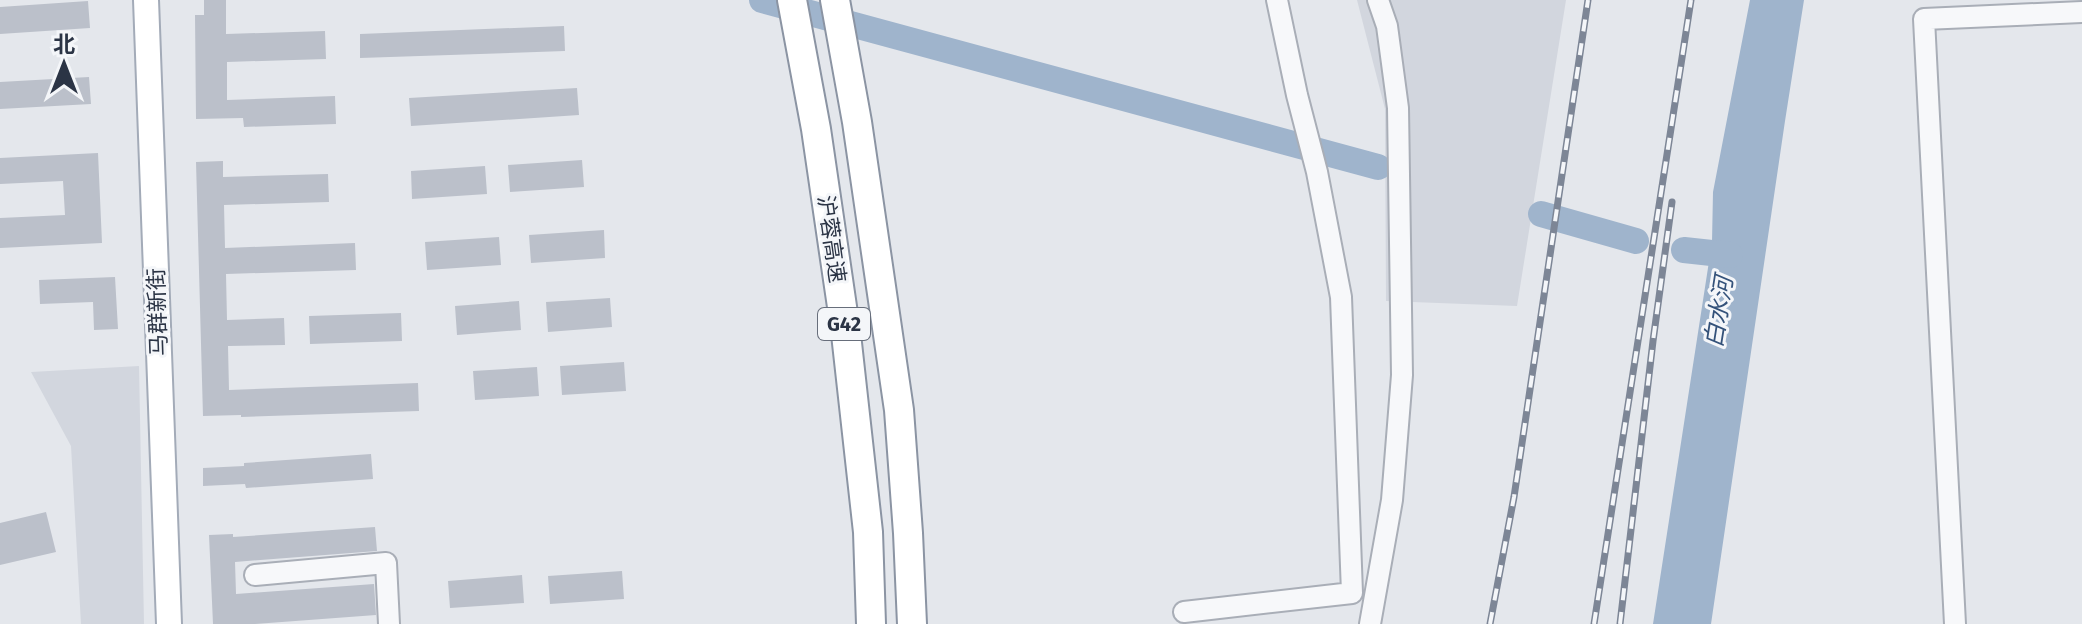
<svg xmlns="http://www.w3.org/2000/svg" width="2082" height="624" font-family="'Fira Sans','Noto Sans SC',sans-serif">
	<rect width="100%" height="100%" fill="#e4e7ec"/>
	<path fill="#d2d6de" d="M1357,0H1566L1517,306L1386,301L1385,109Z
		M139,366L144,624H81L71,446L31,372Z"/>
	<path fill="#9fb4cc" d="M1750,0H1804L1785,121L1711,624H1653L1712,242L1713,192Z"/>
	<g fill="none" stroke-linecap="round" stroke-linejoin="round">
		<path stroke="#9fb4cc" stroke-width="26" d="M762,0L1378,167
			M1541,214L1636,241
			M1684,250L1730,255"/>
	</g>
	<path fill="#bbc0ca" d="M204,0H226V34L325,31L326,59L227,62V100L335,96L336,124L244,127L243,118L196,119L195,15H204Z
		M88,1L90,28L0,34V7Z
		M564,26L565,51L360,58V34Z
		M89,77L91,104L0,109V82Z
		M577,88L579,115L411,126L409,98Z
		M98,153L102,243L0,248V218L65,215L63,181L0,184V158Z
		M582,160L584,187L510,192L508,165Z
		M223,161V177L328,174L329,202L224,205L225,248L355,243L356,270L226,274L227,320L284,318L285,345L228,346L229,390L418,383L419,411L241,417V415L203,416L196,162Z
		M485,166L487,194L412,199L411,171Z
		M604,230L605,258L531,263L529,235Z
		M499,237L501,265L427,270L425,242Z
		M115,277L118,329L94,330L93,302L40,304L39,280Z
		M610,298L612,327L548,332L546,302Z
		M519,301L521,330L457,335L455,306Z
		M401,313L402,341L310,344L309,316Z
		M624,362L626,391L562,395L560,366Z
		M537,367L539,396L475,400L473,371Z
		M371,454L373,479L246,488L245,484L203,486V468L244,466V463Z
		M46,512L56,552L0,565V523Z
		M375,527L377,551L235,562L236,594L374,584L376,615L255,624H213L209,535L233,534V537Z
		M622,571L624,599L550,604L548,576Z
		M522,575L524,603L450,608L448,581Z"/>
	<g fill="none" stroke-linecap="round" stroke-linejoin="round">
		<g stroke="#a9aeb7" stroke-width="24">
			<path id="minor" d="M255,575L386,563L389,624
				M1184,612L1352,593L1341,297L1317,172L1297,95L1277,0
				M1370,624L1392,500L1402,375L1398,108L1387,26L1378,0
				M1955,624L1924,19L2082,12"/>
		</g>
		<g stroke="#a3abb8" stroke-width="28">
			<path id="major" d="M146,0L169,624"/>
		</g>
		<g stroke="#8b94a3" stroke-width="32">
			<path id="highway" d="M792,0L816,129L846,334L868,532L871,624
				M835,0L857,122L899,410L908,533L912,624"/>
		</g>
		<use href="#minor" stroke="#f7f8fa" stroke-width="20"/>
		<use href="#major" stroke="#fff" stroke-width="24"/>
		<use href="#highway" stroke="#fff" stroke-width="28"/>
		<g stroke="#7d8696" stroke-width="7">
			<path id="rail" d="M1490,624L1514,497L1588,0
				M1594,624L1691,0
				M1620,624L1653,341L1672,202"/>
		</g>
		<use href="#rail" stroke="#f4f6f9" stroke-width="4" stroke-dasharray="12" stroke-linecap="butt"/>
	</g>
	<g text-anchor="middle" stroke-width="6" stroke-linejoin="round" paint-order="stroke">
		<rect fill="#f4f6f9" stroke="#676e7b" stroke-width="2" x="818" y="308" width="52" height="32" rx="6"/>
		<g font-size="20" font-weight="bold" fill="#2b3445">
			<text x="844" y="331">G42</text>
		</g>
		<g font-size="22" fill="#2b3445" stroke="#f4f6f9">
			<text transform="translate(832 239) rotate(82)" y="8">沪蓉高速</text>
			<text transform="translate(157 312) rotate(-92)" y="8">马群新街</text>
		</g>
		<g font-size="24" font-style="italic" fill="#34527a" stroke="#f4f6f9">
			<text transform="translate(1719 312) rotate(-81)" y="8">白水河</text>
		</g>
	</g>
	<g transform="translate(64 64)" stroke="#f4f6f9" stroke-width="6" paint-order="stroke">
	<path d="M0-6L14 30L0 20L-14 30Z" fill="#2b3445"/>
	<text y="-12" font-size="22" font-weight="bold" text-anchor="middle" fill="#2b3445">北</text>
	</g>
</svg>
